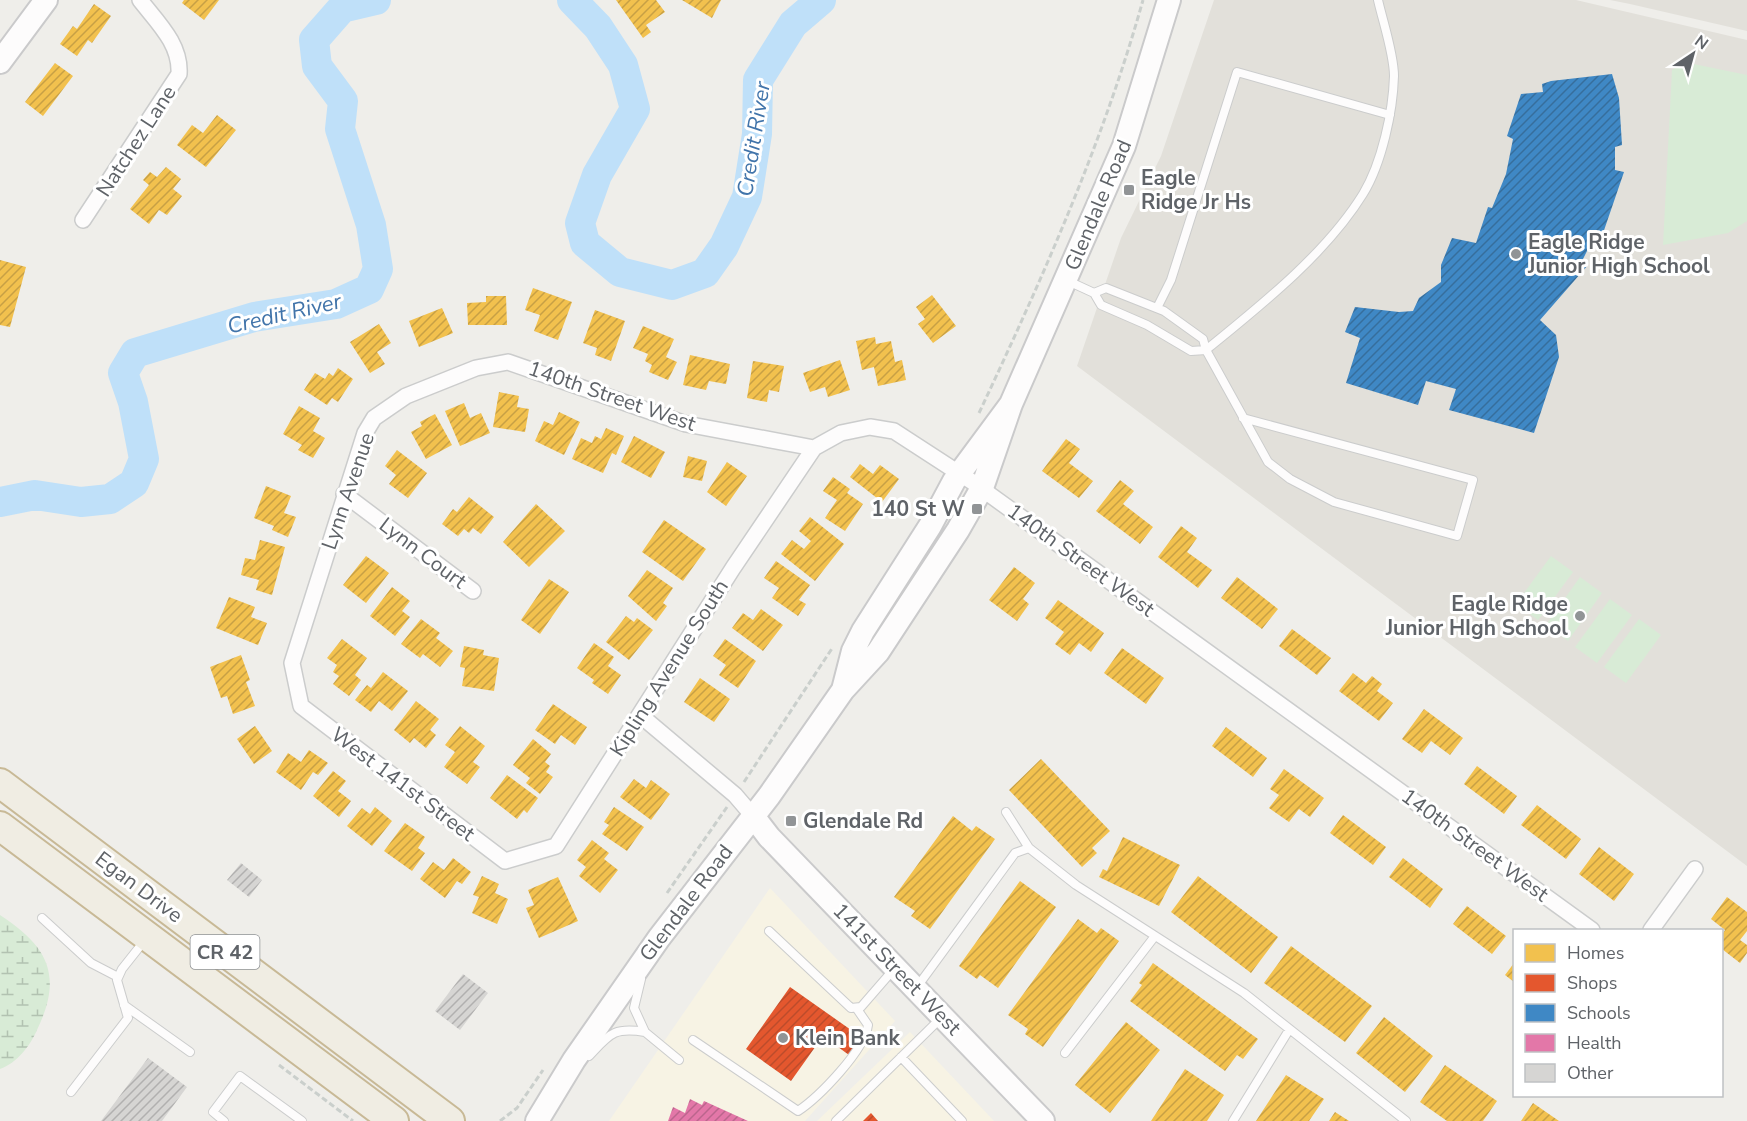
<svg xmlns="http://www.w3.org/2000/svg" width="1747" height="1121" font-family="'Nunito Sans',sans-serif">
	<defs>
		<pattern id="wetland-marsh" width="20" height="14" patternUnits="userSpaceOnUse" patternTransform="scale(1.5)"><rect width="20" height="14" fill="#d8ebd6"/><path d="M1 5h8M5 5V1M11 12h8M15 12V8" fill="none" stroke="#b2c2b1"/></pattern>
		<pattern id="homes-hatch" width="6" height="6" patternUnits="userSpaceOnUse" patternTransform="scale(1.5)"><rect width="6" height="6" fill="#f2c14e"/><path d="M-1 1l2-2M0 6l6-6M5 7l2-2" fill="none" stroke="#c7a045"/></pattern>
		<pattern id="shops-hatch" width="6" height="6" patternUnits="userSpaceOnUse" patternTransform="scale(1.5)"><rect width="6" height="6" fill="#e4572e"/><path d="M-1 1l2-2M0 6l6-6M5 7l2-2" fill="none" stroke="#bc4c2b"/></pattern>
		<pattern id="schools-hatch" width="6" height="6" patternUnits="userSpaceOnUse" patternTransform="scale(1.5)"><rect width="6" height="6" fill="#3f88c5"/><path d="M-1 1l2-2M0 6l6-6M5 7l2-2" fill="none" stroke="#366e9c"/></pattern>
		<pattern id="health-hatch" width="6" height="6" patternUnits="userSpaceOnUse" patternTransform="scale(1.5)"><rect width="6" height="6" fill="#e377a8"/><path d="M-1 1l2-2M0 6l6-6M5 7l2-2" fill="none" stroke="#bb658d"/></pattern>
		<pattern id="building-hatch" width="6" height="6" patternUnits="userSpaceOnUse" patternTransform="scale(1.5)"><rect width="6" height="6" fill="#d6d5d3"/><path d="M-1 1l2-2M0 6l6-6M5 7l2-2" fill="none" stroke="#b1b0af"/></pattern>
	</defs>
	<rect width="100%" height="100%" fill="#efeeea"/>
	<path fill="#f7f3e4" d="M770,888L895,1021L805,1121H609Z
		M910,1032L994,1121H817Z"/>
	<path fill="#e2e0da" d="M1214,0H1576L1747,40V866L1077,366L1121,238L1161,156Z
		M1610,0H1747V31L1630,4Z"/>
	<path fill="url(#wetland-marsh)" d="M0,915C49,947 63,976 37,1030C30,1046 17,1063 0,1069Z"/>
	<path fill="#d8ebd6" d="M1684,62L1747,75V221L1728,233L1663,245L1672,70Z
		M1551,556L1573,572L1538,620L1516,604Z
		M1580,577L1602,593L1568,641L1546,625Z
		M1610,599L1632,615L1597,663L1575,647Z
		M1639,619L1661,635L1626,683L1604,667Z"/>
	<path fill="url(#homes-hatch)" d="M184,0H219L204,20L182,3Z
		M616,0H656L665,12L646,25L651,32L643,38Z
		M682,0H721L712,18Z
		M94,4L111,16L92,43L88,40L77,56L60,44L73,26L77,29Z
		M55,63L73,76L43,116L25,102Z
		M217,115L236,130L206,167L177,145L192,125L203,133Z
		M166,167L181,179L173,189L182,196L167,215L159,210L149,224L130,209L149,185L143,180L150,172L157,177Z
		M0,260L26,267L10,327L0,325Z
		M533,288L572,302L558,340L534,331L540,315L525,310Z
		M932,295L956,326L933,343L918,324L925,319L916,307Z
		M486,296H506L507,325H468L467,303L486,302Z
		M442,308L453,333L419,347L409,321Z
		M595,310L625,321L611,361L595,355L597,348L583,343Z
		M379,324L391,343L377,352L385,364L370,373L350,342Z
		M643,326L674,339L666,357L677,362L668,380L649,372L652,365L645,361L648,354L633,348Z
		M875,337L876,344L891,341L895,362L902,360L906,380L878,386L874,367L862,370L856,341Z
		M690,355L730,364L726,384L709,381L706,390L683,385Z
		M840,360L850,390L828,397L825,387L810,392L803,373Z
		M753,361L784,366L779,392L769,390L767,402L747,398Z
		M338,368L353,379L338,402L332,398L327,405L304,390L315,373L325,379L329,373L333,376Z
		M499,392L519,396L517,407L529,409L525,432L493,427Z
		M464,403L470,418L481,413L490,433L460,446L445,411Z
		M299,406L320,418L313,431L325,438L313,458L298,450L302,445L283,434Z
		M559,412L580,422L564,455L535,441L544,421L553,425Z
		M435,414L452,445L426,459L411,432L422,426L420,422Z
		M606,428L624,436L616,455L612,453L603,473L572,459L581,438L592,443L595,436L601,439Z
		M634,436L665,452L651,478L621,462Z
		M1066,439L1080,449L1069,463L1093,481L1079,498L1042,471Z
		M397,450L427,473L408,498L389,484L396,475L385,466Z
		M688,456L707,461L702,481L683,477Z
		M727,462L747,476L726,506L707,492Z
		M860,464L873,474L880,465L899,479L882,502L850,477Z
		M833,477L850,489L847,493L863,504L845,531L825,518L837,500L823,491Z
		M1120,480L1134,491L1123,504L1153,527L1140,544L1096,511Z
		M266,486L291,496L284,513L296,517L288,537L272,530L274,526L254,518Z
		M469,497L494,517L481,534L473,528L469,533L464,529L458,536L442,524L453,509L457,512Z
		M536,504L565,531L529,567L503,542Z
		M810,517L844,544L815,581L781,554L792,540L804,549L811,541L799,531Z
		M664,520L706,549L683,581L642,552Z
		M1181,526L1197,538L1187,552L1212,570L1198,588L1158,557Z
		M260,540L285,547L272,595L256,590L259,580L241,575L245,558L255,560Z
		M366,556L389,573L366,603L343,585Z
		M776,561L810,585L799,600L806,604L798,616L772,598L779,588L764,578Z
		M1014,567L1035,583L1023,599L1029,604L1017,621L989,600Z
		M647,570L673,588L663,603L667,606L656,621L628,596Z
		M1237,577L1278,609L1262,629L1221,598Z
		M549,579L569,592L540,634L521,620Z
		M392,587L410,601L402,611L410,617L395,636L370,616Z
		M229,597L255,607L251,617L267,623L258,645L216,628Z
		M1058,600L1104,633L1091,652L1079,643L1070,655L1055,644L1064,632L1045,618Z
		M761,609L783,625L763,651L732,628L743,613L753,620Z
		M626,616L634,622L637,618L653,630L629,660L606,642Z
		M421,619L440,633L436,638L453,651L440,667L423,654L420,658L401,644Z
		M1292,629L1331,658L1317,675L1279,646Z
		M342,639L367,658L355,675L361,680L349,696L333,684L339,676L333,672L337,665L327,658Z
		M725,639L756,661L738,688L719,675L726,665L713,656Z
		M594,643L614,657L608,666L621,675L608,694L592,683L594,680L577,668Z
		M464,646L484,650L483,655L499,658L494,691L462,686L465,668L460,667Z
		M1122,648L1164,678L1146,704L1104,673Z
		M241,655L250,680L246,682L255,706L233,714L227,696L221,698L210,667Z
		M383,672L408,691L392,711L379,701L371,712L355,700L367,685L371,688Z
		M1353,673L1366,683L1372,676L1382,684L1377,691L1393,703L1379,721L1339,691Z
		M700,678L730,699L714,722L684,702Z
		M416,701L439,719L430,730L436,735L426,748L414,738L410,743L394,730Z
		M553,704L587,727L575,745L561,735L555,744L535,730Z
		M1424,709L1463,738L1450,755L1431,741L1422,753L1402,739Z
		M255,726L272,751L254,764L237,739Z
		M460,726L485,746L473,762L480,767L467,784L444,767L455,752L445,745Z
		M1226,727L1267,758L1253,777L1212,746Z
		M533,739L551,754L545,762L550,766L546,772L553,777L540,794L526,783L530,778L513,765Z
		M309,750L328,763L318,775L313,772L301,790L276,772L288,753L301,762Z
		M1041,759L1110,831L1092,848L1097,853L1082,867L1009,790Z
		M1477,766L1517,796L1504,814L1464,784Z
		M1284,769L1324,798L1310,817L1299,809L1289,822L1269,808L1279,795L1270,789Z
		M333,771L346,781L338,791L351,801L339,817L313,796Z
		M507,775L538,798L527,813L524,810L517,819L490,798Z
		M634,779L646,788L651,780L670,794L651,820L620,797Z
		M1537,805L1581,839L1566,859L1521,825Z
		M375,807L392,821L372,846L347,826L362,808L370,814Z
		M614,807L644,827L627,851L602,834L609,825L604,822Z
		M1343,815L1386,847L1373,865L1330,833Z
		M953,816L972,831L976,826L995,839L930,929L911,916L915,911L894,897Z
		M405,823L425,837L418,848L425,853L412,871L384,851Z
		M1123,837L1180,865L1159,906L1099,877L1103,869L1107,871Z
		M592,840L609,853L604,859L618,870L600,893L579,876L586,867L577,860Z
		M1599,847L1634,874L1614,901L1579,874Z
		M453,858L471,872L462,884L457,881L445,898L420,879L433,862L444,870Z
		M1403,858L1443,889L1430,908L1389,877Z
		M482,876L499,884L495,893L508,899L497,924L472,913L479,897L473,895Z
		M1198,876L1278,937L1251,973L1171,912Z
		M558,877L578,921L539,938L526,908L534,905L528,890Z
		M1020,881L1056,907L998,988L980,975L977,979L959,966Z
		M1727,897L1747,912V931L1740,940L1747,945V953L1740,963L1722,949V935L1725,930L1711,919Z
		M1467,906L1506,936L1492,954L1453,924Z
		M1078,919L1097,933L1101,928L1119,941L1043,1047L1025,1034L1028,1029L1008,1015Z
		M1291,946L1372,1006L1345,1042L1264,983Z
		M1153,963L1258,1039L1243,1059L1237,1055L1225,1071L1130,1001L1142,985L1139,983Z
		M1514,963V982L1505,975Z
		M1384,1017L1433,1056L1405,1092L1356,1053Z
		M1126,1022L1160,1050L1110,1113L1075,1085Z
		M1445,1065L1497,1101L1483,1121H1447L1420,1102Z
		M1185,1069L1224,1095L1207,1121H1151Z
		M1286,1075L1324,1099L1309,1121H1256Z
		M1533,1103L1559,1121H1521Z
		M1335,1112L1349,1121H1329Z"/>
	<path fill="url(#shops-hatch)" d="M790,987L861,1037L849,1055L823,1036L791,1081L746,1049Z
		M871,1113L878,1121H863Z"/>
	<path fill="url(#schools-hatch)" d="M1612,74L1619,98L1622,145L1615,147V170L1624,172L1600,242L1593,239L1582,261L1588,265L1540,320L1556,335L1559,357L1534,433L1449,410L1456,389L1426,381L1418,405L1346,383L1360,338L1345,332L1355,307L1399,312L1413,311L1419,298L1441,282V265L1452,238L1476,243L1488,207L1492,208L1506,174L1513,139L1507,136L1521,94L1543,92L1542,84L1551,81Z"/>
	<path fill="url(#health-hatch)" d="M690,1099L702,1105L704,1101L748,1121H668L673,1107L685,1113Z"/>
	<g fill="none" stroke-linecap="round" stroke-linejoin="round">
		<path stroke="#bfe0f9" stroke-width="30" d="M572,0L598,27L623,65L635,109L597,175L580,223L585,243L620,272L672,285L705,273L724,246L747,197L757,134L758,80L793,24L821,0
			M0,502L35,495L81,502L110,499L134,483L144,459L133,402L123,373L135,353L254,317L336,304L369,289L378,269L371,225L340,129L343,101L317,66L314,40L342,8L376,0"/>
	</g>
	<path fill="url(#building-hatch)" d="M241,863L262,880L249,897L227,880Z
		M463,974L488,993L460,1030L435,1011Z
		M148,1058L187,1087L162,1121H101Z"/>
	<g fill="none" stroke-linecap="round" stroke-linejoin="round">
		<g stroke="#cbcccc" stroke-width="10">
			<path id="lane" d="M1068,281L1094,293L1101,305L1147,325L1191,351L1206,350L1203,339L1164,311L1106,288L1094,293
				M1157,308L1171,280L1237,72L1390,115
				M1243,418L1473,480L1457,536L1334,502L1290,479L1268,462L1206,350C1260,306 1326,254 1363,194C1382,163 1393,111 1394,76C1394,54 1383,22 1378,0
				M1006,812L1029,848L1076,885L1244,993L1406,1121
				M42,918L91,963L118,977
				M769,931L851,1008L861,1007L894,969
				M917,987L1015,853L1029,848
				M124,1005L190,1052
				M645,1032L679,1060
				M693,1040L798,1111C819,1097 865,1050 868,1025L857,1009
				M1065,1053L1155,936
				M589,1056C610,1034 613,1027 645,1032L634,1008L641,979
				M901,1057L962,1121
				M71,1092L128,1018L117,980L122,969L145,940
				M224,1121L213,1112L240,1076L302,1121
				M836,1121L941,1018
				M1233,1121L1289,1030"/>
		</g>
		<g stroke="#cbcccc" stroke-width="18">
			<path id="street" d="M83,220L179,74C181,44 157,22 140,0
				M814,448L733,568L556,846L505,861L301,706L292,663L365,433L374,418L406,396L476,368L508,362L686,424L814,448L841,433L870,427L894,431L971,481L1592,930
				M344,494L473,591
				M640,715L735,795L753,816
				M1651,930L1695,869"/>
		</g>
		<g stroke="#cacacb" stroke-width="26">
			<path id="secondary" d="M0,62L46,0
				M1011,404L954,481L930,526L863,631L853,651L843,690L878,652L958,530L982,488L1011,404L1124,146L1169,0
				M753,816L769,837L1043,1121
				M537,1121L574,1060L659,938L769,796L843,690"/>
		</g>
		<g stroke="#c8b996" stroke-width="32">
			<path id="highway" d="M0,783L450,1121
				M0,826L394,1121"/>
		</g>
		<path stroke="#cacfcc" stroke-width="3" stroke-dasharray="6 3" stroke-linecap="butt" d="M979,413C1042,279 1103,143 1143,0
			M744,782L833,647
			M667,893L727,807
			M279,1065L353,1121
			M500,1121L517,1108L543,1070"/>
		<use href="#lane" stroke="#fdfcfc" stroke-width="8"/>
		<use href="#street" stroke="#fdfcfc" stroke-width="15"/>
		<use href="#secondary" stroke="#fdfcfc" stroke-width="22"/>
		<use href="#highway" stroke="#f0ede3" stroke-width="28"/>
	</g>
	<g fill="#919496" stroke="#fff" stroke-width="2">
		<rect x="1123" y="184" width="12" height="12" rx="3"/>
		<circle cx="1516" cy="254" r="6"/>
		<rect x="971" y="503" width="12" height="12" rx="3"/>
		<circle cx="1580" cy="616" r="6"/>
		<rect x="785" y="815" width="12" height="12" rx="3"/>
		<circle cx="783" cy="1038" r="6"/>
	</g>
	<g text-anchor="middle" stroke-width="6" stroke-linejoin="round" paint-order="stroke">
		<rect fill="#fff" stroke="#8f9295" stroke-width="1.5" x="190.5" y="935" width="69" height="34" rx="4.5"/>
		<g font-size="20" font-weight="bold" fill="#5f6368">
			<text x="225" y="959">CR 42</text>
		</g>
		<g font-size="21" fill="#5f6368" stroke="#fff">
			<text transform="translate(136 141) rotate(-57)" y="7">Natchez Lane</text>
			<text transform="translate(1098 205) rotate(-67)" y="7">Glendale Road</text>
			<text transform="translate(612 396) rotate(19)" y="7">140th Street West</text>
			<text transform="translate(348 491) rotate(-71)" y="7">Lynn Avenue</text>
			<text transform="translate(423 553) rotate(37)" y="7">Lynn Court</text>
			<text transform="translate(1081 560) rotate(36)" y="7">140th Street West</text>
			<text transform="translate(669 668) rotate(-58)" y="7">Kipling Avenue South</text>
			<text transform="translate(403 784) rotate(37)" y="7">West 141st Street</text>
			<text transform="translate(1475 845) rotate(36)" y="7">140th Street West</text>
			<text transform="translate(139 887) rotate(37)" y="7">Egan Drive</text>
			<text transform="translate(686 903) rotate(-53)" y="7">Glendale Road</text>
			<text transform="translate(897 969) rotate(46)" y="7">141st Street West</text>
		</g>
		<g font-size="21" font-weight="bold" fill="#5f6368" stroke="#fff" text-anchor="start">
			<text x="1141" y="185">Eagle<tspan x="1141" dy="24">Ridge Jr Hs</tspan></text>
			<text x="1528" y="249">Eagle Ridge<tspan x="1528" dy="24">Junior High School</tspan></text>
			<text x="965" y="516" text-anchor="end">140 St W</text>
			<text x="1568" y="611" text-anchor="end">Eagle Ridge<tspan x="1568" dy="24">Junior HIgh School</tspan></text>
			<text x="803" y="828">Glendale Rd</text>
			<text x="795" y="1045">Klein Bank</text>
		</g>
		<g font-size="22" font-style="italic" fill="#4174aa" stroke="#fff">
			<text transform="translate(753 139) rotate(-81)" y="8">Credit River</text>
			<text transform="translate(284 313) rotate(-13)" y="8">Credit River</text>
		</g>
	</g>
	<rect x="1513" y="929" width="210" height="168" fill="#ffffff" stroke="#bfc1c3" stroke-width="1.5"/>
	<rect x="1525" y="944" width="30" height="18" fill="#f2c14e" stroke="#bfc1c3" stroke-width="1.5"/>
	<text x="1567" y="959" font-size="18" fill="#5f6368">Homes</text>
	<rect x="1525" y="974" width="30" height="18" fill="#e4572e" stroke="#bfc1c3" stroke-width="1.5"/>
	<text x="1567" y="989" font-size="18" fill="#5f6368">Shops</text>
	<rect x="1525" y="1004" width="30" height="18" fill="#3f88c5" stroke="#bfc1c3" stroke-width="1.5"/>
	<text x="1567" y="1019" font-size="18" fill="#5f6368">Schools</text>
	<rect x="1525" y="1034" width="30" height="18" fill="#e377a8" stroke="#bfc1c3" stroke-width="1.5"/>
	<text x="1567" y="1049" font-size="18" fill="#5f6368">Health</text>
	<rect x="1525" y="1064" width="30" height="18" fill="#d6d5d3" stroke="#bfc1c3" stroke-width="1.5"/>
	<text x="1567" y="1079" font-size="18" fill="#5f6368">Other</text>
	<g transform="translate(1693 54) rotate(36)" stroke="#ffffff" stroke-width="4.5" paint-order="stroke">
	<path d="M0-4.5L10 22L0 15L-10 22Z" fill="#5f6368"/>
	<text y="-9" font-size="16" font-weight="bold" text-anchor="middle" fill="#5f6368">N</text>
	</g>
</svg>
